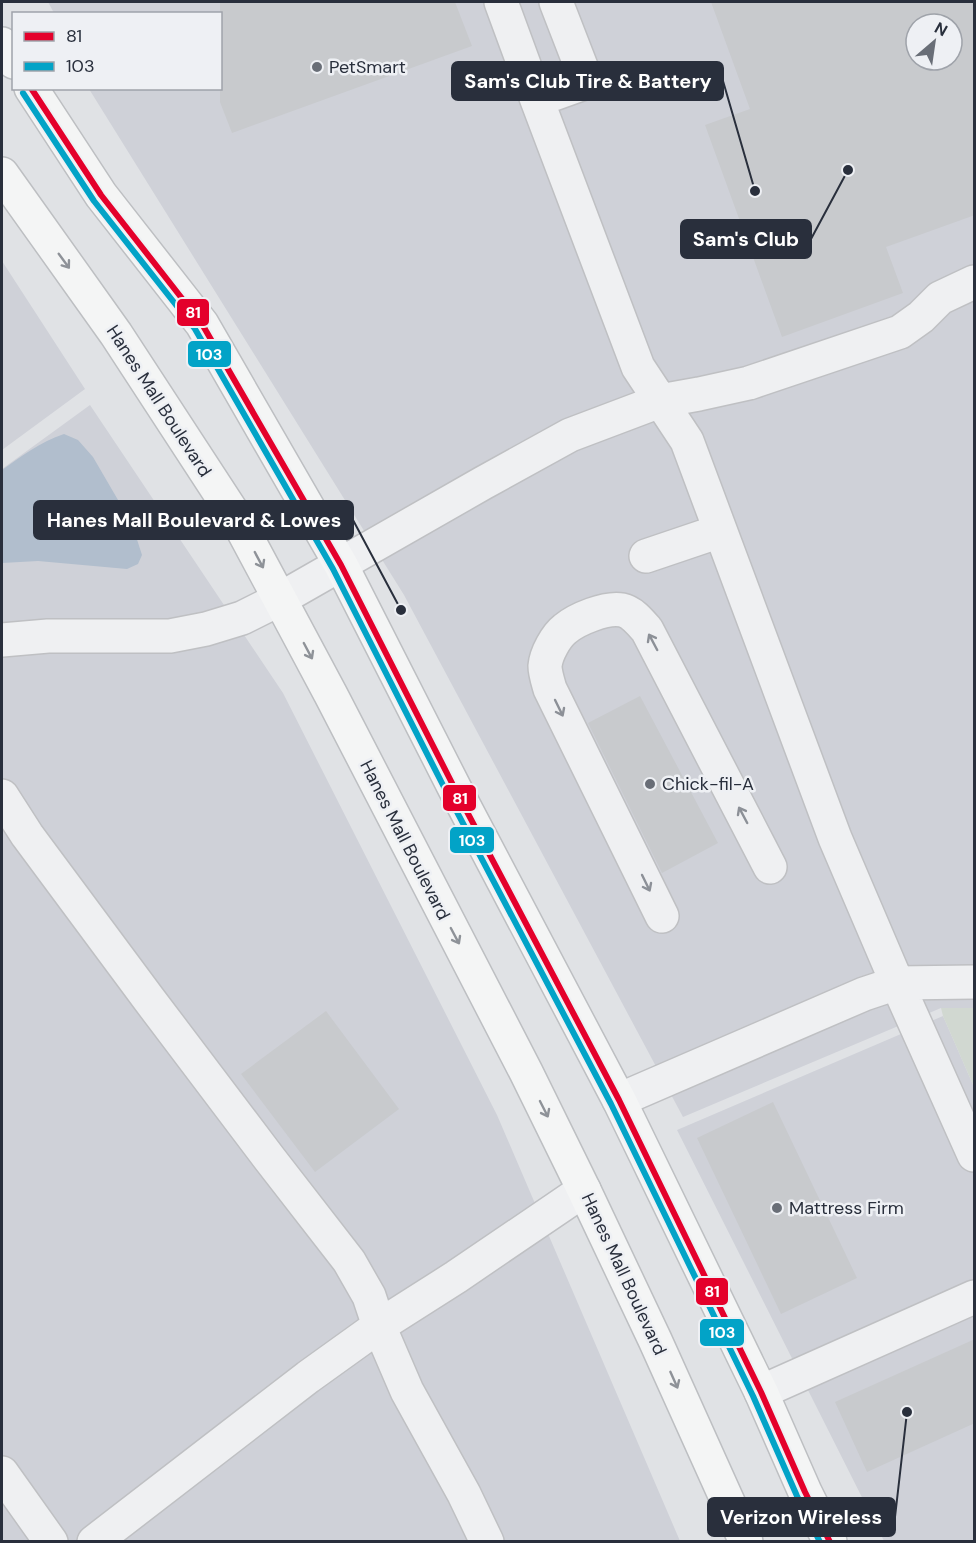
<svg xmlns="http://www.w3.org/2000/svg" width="976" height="1543" font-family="'DM Sans',sans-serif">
	<rect width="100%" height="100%" fill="#e0e2e5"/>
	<path fill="#cfd1d8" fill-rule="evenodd" d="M48,2H974V1008H941L683,1117L404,595L94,97L89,89L220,88V14L54,13ZM916,24H952V60H916Z
		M2,261L85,389L2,450Z
		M90,405L283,693L497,1115L680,1541H2V469Z
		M943,1016L974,1087V1541H884L677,1130Z"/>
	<path fill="#d1d8d1" d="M941,1008H974V1087L943,1016Z"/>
	<path fill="#b1becd" d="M64,434L78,440L93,457L132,524L142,555L138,564L127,569L38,561L2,563V470C22,456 40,442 64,434Z"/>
	<path fill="#c8cacd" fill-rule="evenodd" d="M220,2H455L472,46L232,133L220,102Z
		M711,2H975V215L886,247L903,293L782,337L705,125L750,109ZM916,24H952V60H916Z
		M640,696L718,843L662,873L588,723Z
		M326,1011L399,1109L315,1172L241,1074Z
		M773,1102L857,1278L781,1314L697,1138Z
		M975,1339V1423L867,1472L835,1402Z"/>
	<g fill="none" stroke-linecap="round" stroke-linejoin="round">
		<g stroke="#bfc0c3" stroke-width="36">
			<path id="minor" d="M501,2L537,100L638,367L687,441L835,838L897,983L974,1155
				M537,100L587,82L556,2
				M646,556L720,531
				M2,640L48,636H170L206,629L242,618L280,599L483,483L570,435L660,401L699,394L749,383L900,332L921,317L940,298L974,282
				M2,796L27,835L148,998L269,1158L349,1261L369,1296L379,1326L407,1391L464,1494L487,1542
				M662,916L550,689C548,682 545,673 545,666C546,654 556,636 565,629C577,619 606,607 622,610C632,612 640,622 647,630L770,867
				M619,1100L864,994L897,983L974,982
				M761,1392L974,1297
				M2,1473L51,1542
				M94,1542L308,1377L379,1326L456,1277L584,1190"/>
		</g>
		<g stroke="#bdbfc2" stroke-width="36">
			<path id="major" d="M2,44L14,62
				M31,88L101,195L202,324L341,565L455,789L619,1100L761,1392L805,1492L830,1542
				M2,174L116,334L238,521L331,695L526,1072L584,1190L655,1340L746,1542"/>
		</g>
		<use href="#minor" stroke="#eff0f2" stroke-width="33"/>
		<use href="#major" stroke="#f4f5f5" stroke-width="33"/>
		<g stroke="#eef0f4" stroke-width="10">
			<path id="bus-1" d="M31,88L101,195L202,324L341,565L455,789L619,1100L761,1392L805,1492L830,1542"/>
		</g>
		<g stroke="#eef0f4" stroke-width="10">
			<path id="bus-2" d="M23,93L94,201L195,329L333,569L447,793L611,1104L753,1396L797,1496L820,1542"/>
		</g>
		<use href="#bus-1" stroke="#e4002b" stroke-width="6"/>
		<use href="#bus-2" stroke="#02a3c7" stroke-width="6"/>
	</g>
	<defs><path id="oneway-shaft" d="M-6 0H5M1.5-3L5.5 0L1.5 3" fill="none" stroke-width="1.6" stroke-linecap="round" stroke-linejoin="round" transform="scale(1.5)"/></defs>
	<g stroke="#8e9298">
		<use href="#oneway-shaft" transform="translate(64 261) rotate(54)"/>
		<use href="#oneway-shaft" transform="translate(259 560) rotate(62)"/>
		<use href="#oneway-shaft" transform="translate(308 651) rotate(62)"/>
		<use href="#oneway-shaft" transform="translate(455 936) rotate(62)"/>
		<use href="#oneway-shaft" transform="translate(544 1109) rotate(63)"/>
		<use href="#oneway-shaft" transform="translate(674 1380) rotate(66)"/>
	</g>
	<g stroke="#8c9097">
		<use href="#oneway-shaft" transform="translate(653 642) rotate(-118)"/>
		<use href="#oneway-shaft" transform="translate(559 708) rotate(64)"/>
		<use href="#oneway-shaft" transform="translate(743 815) rotate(-118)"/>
		<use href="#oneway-shaft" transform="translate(646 883) rotate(64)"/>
	</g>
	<g fill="#696e77" stroke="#eef0f4" stroke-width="2">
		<circle cx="317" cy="67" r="6"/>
		<circle cx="650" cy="784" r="6"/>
		<circle cx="777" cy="1208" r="6"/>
	</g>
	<g text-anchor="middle" stroke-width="5" stroke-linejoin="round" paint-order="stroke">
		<g font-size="18" fill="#292f3c" stroke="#eef0f4" text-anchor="start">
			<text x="329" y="73">PetSmart</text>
			<text x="662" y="790">Chick-fil-A</text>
			<text x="789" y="1214">Mattress Firm</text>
		</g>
		<g font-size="18" fill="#292f3c" stroke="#eef0f4">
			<text transform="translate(159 401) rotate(57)" y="6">Hanes Mall Boulevard</text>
			<text transform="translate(405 840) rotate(63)" y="6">Hanes Mall Boulevard</text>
			<text transform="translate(624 1274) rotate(65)" y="6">Hanes Mall Boulevard</text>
		</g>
	</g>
	<path fill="none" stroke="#292f3c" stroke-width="2" d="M755 191L723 81M848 170L811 239M401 610L353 520M907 1412L895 1517"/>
	<g fill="#292f3c" stroke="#eef0f4" stroke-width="2">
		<circle cx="755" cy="191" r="6"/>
		<circle cx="848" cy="170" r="6"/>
		<circle cx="401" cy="610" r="6"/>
		<circle cx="907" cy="1412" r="6"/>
	</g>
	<g fill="#292f3c" stroke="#292f3c" stroke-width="2">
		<rect x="452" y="62" width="271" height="38" rx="6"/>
		<rect x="681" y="220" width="130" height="38" rx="6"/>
		<rect x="34" y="501" width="319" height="38" rx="6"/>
		<rect x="708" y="1498" width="187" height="38" rx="6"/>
	</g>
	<g font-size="20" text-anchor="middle" font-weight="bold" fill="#fff">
		<text x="588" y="88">Sam's Club Tire &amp; Battery</text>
		<text x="746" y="246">Sam's Club</text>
		<text x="194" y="527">Hanes Mall Boulevard &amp; Lowes</text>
		<text x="801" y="1524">Verizon Wireless</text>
	</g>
	<g stroke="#eef0f4" stroke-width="2">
		<rect x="176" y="298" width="34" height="29" rx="6" fill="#e4002b"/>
		<rect x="187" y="340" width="45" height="28" rx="6" fill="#02a3c7"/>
		<rect x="442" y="784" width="35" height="28" rx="6" fill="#e4002b"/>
		<rect x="449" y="826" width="46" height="28" rx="6" fill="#02a3c7"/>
		<rect x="695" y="1277" width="34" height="29" rx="6" fill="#e4002b"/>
		<rect x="699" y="1318" width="46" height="29" rx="6" fill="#02a3c7"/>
	</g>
	<g font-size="16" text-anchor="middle" font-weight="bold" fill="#fff">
		<text x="193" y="318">81</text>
		<text x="209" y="360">103</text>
		<text x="460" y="804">81</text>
		<text x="472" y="846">103</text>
		<text x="712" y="1297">81</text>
		<text x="722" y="1338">103</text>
	</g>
	<rect width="976" height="1543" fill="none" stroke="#292f3c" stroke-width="6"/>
	<rect x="12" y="12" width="210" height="78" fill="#eef0f4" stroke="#9fa3aa" stroke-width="1.5"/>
	<rect x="24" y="32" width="30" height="9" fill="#e4002b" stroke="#9fa3aa" stroke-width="1.5"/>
	<text x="66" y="42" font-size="18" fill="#292f3c">81</text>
	<rect x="24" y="62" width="30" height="9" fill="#02a3c7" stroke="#9fa3aa" stroke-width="1.5"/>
	<text x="66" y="72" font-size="18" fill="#292f3c">103</text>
	<g transform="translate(934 42) rotate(29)"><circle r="28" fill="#eef0f4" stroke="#9fa3aa" stroke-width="1.5"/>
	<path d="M0-4.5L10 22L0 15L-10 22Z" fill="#696e77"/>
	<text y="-9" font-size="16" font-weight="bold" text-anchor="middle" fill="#292f3c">N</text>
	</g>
</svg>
